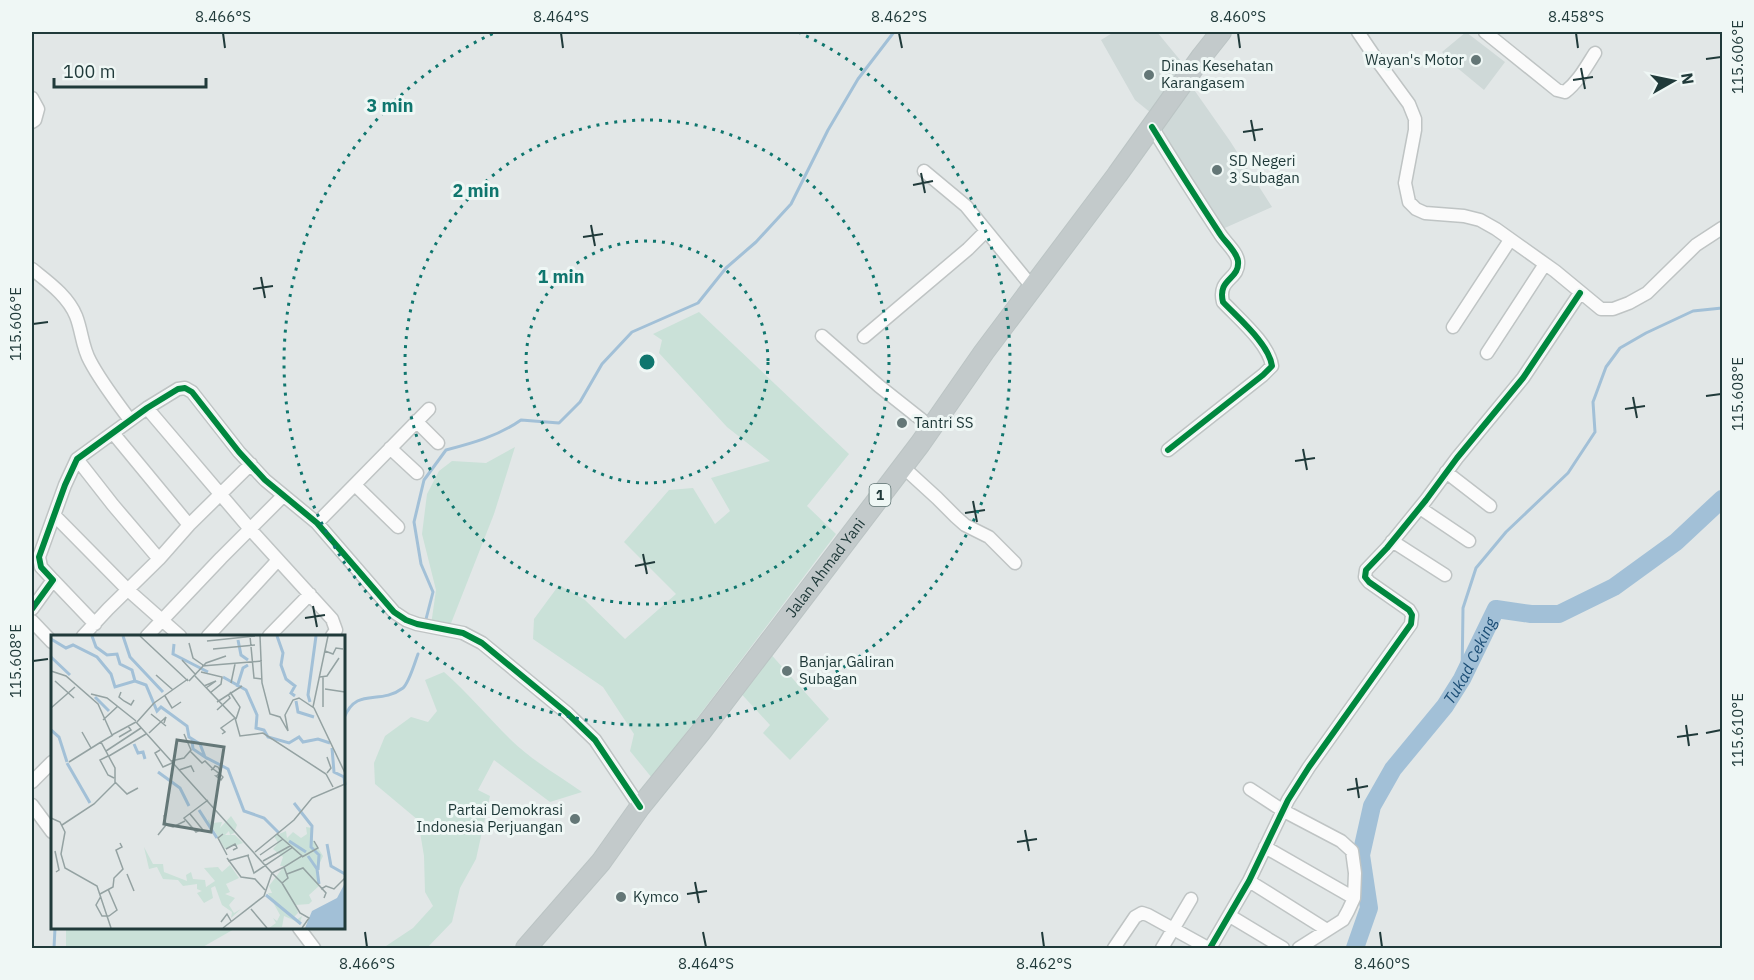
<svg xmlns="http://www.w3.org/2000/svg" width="1754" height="980" font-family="'IBM Plex Sans',sans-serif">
	<rect width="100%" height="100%" fill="#e2e7e7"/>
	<path fill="#cfd9d8" d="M1114,32H1157L1185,66L1151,113L1135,100L1101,40Z
		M1466,32L1505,62L1484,90L1455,66L1442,52Z
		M1190,84L1230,141L1272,207L1218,231L1160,125Z"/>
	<path fill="#cae1d8" d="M699,312L849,454L807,506L836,534L652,778L630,751L634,734L603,687L533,639L534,619L559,585L585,600L625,639L676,594L624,542L669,490L693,488L715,524L730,511L711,478L770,461L727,427L659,353L662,340L653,334Z
		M515,447L494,514L448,631L431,625L436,590L422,534L427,494L439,471L452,461L486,463Z
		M767,650L829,719L790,760L763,733L770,725L735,687Z
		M444,672C468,693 488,717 510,739C531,760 558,775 582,792L550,802L494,760L478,790L490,796L476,859L460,888L452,922L427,948H383L413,928L433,906L425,892L424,856L418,820L375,784L374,763L385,736L411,717L428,722L437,711L425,680Z
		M66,928H236L201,948H66Z"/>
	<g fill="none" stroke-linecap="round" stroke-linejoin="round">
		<path stroke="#a2c0d7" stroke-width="3" d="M425,623L433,592L421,564L414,522L424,480L446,450C473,443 498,436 521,420L559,423L580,402L602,364L632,332L698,303L726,268L756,242L791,204L828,130L858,79L894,32
			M1462,679L1463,608L1476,568L1506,532L1568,473L1595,432L1593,402L1606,367L1620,348L1646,333L1693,311L1722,308
			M344,718C357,686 379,706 403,688C409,683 415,662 418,654
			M54,948L55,928"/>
		<path stroke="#a2c0d7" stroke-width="18" id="s1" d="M1355,948L1369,908L1361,855L1372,806L1393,769L1445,706L1462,679L1496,609L1531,614H1559L1614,587L1676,542L1722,499"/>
		<g stroke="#bfc4c4" stroke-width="15">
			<path id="minor" d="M1358,32L1379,63L1409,104L1415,119V130L1405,183L1409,202L1416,209L1425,213L1464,216L1480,220L1496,229L1555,271L1601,309H1613L1629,303L1647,293L1696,245L1722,228
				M1485,32L1557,90L1565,92C1578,82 1586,67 1595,53
				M32,98L38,109L35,120L32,122
				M1152,127C1174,163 1197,199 1220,234C1225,242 1237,252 1238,261C1240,280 1217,278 1223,302C1239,319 1269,344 1272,366L1263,375L1168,450
				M924,171L966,206L1033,288
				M32,269C48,282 68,296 76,316C82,331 82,347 90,361C101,382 116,401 130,420
				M1453,327L1510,240
				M822,336L879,386L932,428
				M864,337L968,249L986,231
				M1487,353L1545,264
				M147,408L250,529L332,619L336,630L332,636
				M416,421L438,443
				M113,433L189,525
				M390,448L417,473
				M77,459L113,505L159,559
				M902,466L937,498L956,517L965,525L989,537L1015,563
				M1446,472L1490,506
				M355,485L398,527
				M1420,508L1469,541
				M55,516L128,590L180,636
				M317,523L429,409
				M1392,541L1445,575
				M53,580L95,624
				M32,609L53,580L41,567L39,557L65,485L77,459L147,408L178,389L185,388L192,392L239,452L265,480L317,523L394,612L406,620L417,624L463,633L482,643L567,713L595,740L640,807
				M32,621L52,642
				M83,636L108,609L159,559L189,525L251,464
				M147,636L221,558L283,496
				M208,636L278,560
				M269,636L310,594
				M32,782L52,762
				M1250,789L1282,810L1341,841L1352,851L1355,873L1354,898L1348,911L1343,920L1299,948
				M32,805L52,832
				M1265,847L1354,898
				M1249,881L1327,930
				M1230,916L1283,948
				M299,928L314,948
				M1114,948L1135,917L1142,913L1148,915L1208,948
				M1162,948L1191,899
				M1210,948L1249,881L1288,800L1309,767L1411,624L1412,615L1409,610L1369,582L1365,577L1366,570L1387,548L1426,500L1457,458L1523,378L1580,293"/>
		</g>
		<g stroke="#bbc4c4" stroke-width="22">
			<g id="trunk">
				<path id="s2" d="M526,948L601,862L640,807L700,733L920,444L984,352L1117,175L1202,56L1221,32"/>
			</g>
		</g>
		<use href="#minor" stroke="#fbfbfb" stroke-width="12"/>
		<use href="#trunk" stroke="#c3cacb" stroke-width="20"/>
		<g stroke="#eff7f5" stroke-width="10">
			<path id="cycleway" d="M1152,127C1174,163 1197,199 1220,234C1225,242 1237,252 1238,261C1240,280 1217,278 1223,302C1239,319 1269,344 1272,366L1263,375L1168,450
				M32,609L53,580L41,567L39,557L65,485L77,459L147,408L178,389L185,388L192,392L239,452L265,480L317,523L394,612L406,620L417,624L463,633L482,643L567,713L595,740L640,807
				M1210,948L1249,881L1288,800L1309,767L1411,624L1412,615L1409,610L1369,582L1365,577L1366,570L1387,548L1426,500L1457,458L1523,378L1580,293"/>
		</g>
		<use href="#cycleway" stroke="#00873e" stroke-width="6"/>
	</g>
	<path fill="none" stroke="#203a3a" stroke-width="2" d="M223,33L225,48M561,33L563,48M899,33L902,48M1238,33L1240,48M1576,33L1578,48M1706,59L1721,57M1581,68L1585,89M1573,80L1593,77M1251,120L1255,141M1243,132L1263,129M921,173L925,193M913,185L933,181M591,225L595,246M583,237L603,234M261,277L265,298M253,289L273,286M33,324L48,322M1706,396L1721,394M1633,397L1637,418M1625,409L1645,406M1303,449L1307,470M1295,461L1315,458M973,501L977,522M965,513L985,510M643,554L647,574M635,566L655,562M313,606L317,627M305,618L325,615M33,661L48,659M1686,725L1689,746M1706,733L1721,730M1677,737L1698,734M1356,778L1359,798M1347,790L1368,786M1025,830L1029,851M1017,842L1037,839M695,882L699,903M687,894L707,891M365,932L367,947M703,932L706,947M1042,932L1044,947M1380,932L1382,947"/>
	<g fill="none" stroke="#0f766e" stroke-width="3" stroke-dasharray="3 6">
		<circle cx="647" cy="362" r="121"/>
		<circle cx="647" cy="362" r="242"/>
		<path d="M798 32A363 363 0 1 1 496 32"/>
	</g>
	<g fill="#647777" stroke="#eff7f5" stroke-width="2">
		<circle cx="1476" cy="60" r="6"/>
		<circle cx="1149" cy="75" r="6"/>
		<circle cx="1217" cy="170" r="6"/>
		<circle cx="902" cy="423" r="6"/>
		<circle cx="787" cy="671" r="6"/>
		<circle cx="575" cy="819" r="6"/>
		<circle cx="621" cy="897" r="6"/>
	</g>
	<g text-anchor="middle" stroke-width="6" stroke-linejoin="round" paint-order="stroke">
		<rect fill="#eff7f5" stroke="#5e7372" stroke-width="1.5" x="869.5" y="484" width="21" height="22" rx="4.5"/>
		<g font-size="14" font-weight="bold" fill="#203a3a">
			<text x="880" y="500">1</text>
		</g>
		<g font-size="15" fill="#203a3a" stroke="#eff7f5" text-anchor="start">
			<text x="1464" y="65" text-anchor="end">Wayan's Motor</text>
			<text x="1161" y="71">Dinas Kesehatan<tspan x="1161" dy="17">Karangasem</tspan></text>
			<text x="1229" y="166">SD Negeri<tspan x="1229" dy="17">3 Subagan</tspan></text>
			<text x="914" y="428">Tantri SS</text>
			<text x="799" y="667">Banjar Galiran<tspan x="799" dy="17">Subagan</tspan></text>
			<text x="563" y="815" text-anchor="end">Partai Demokrasi<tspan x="563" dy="17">Indonesia Perjuangan</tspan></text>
			<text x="633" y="902">Kymco</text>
		</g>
		<g font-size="15" fill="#203a3a" stroke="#eff7f5">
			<text dy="5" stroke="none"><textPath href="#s2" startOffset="484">Jalan Ahmad Yani</textPath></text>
		</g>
		<g font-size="16" font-style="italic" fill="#1b4d75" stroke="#eff7f5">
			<text dy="6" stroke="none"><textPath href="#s1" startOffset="322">Tukad Ceking</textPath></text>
		</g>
	</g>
	<g transform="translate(51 635)">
		<rect width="294" height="294" fill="#e2e7e7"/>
		<path d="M180,181L186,190L183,198L179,200L178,196L174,200H184L192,208L174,214L163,195L158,193L157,184L161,188L171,187L169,193ZM255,192L261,193V203L272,221L265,236L268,251L258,260L261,266L258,269L245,270L247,278L242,283L244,286L251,281L249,288L233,281L231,292L241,291L218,293L225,288L222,283L226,286L229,280L217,258H221L218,251L233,231H229L232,222L222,214L227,208L223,201L235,196L236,203L242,197L250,203L256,199ZM93,212L102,229H112L113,237L136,246L135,240L140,237L142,244L154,245L155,252L164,246L153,233L167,232L171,237L179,230L188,243L175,249L179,257L174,259L184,263L178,270L183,278L190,274L180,283L181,277L171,270L164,251L160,253L162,263L153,268L146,258L151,256L146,254V249L132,251L127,245L112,244L106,232L98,234Z" fill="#cae1d8"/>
		<path d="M294,248V293H254L261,276L286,263Z" fill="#a2c0d7"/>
		<path fill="none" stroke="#a2c0d7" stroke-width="3" d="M72,1L79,22L112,57M226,1L232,18L230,30L235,44L244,51L240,58L244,61M0,4L15,13L22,10L46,22L60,39L64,52L84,46L81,35L69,29L66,19L56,20L45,12L41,1M187,5L190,20L197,25M123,9L122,19L157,37M0,22L19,40M172,42L195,55L206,80L205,93L213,95L217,102L238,108L248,102L252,107L267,104L279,108M84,46L95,50L106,76L110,72L136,91L138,102L149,109L154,122L177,134L193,176L213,183L228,198M186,52L192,33L197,30M44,62L58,76M245,66L247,77L263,82M259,67L257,60L265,1M0,95L8,102L16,127M141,105L142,114L157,124M83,109L87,118L92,117L94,124M281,113L283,137L293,142L294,150M16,128L39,168M107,137L129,153L138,171M243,168L261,191L260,212L268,220L267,235M148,175L166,203M238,206L255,217M276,209L280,231L294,239M257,221L266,234L268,249M215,260L250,289"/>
		<path fill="none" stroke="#94a2a2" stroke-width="1.5" d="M89,1L137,46M199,1L203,43L211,44M209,1L211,48L219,79L229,82L237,96L234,80L242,65L248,63L263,73L294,138M156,6L204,1M138,8L142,23L152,30M162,14L204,10M274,16L282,19L285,13L292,14M131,25L145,40M151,31L211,26M0,36L15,41L47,69L61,100L85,87M150,37L171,42L170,49L159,58M105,40L122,55M144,41L184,83L189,101L212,98L275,139L282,152M269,42L276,41L288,23M272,42V72M4,46L23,63M138,46L155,28L175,21M180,48L184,29M153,51L165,46L155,53M274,54L294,57M70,57L68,62L73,66L80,70L83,65M179,57L189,72L185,84M40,59L56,63L85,86M114,61L121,73L130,67M166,67L191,51M103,68L137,44M262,72L277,1M0,73L24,52M166,75L179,63L177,59M100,79L115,91M52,85L67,71M85,87L221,238L213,261L172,293M86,87L103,68M31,97L40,113M98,98L115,82L113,88M171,99L174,97L170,93L184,83M68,102L80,95L77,91M109,115L104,118L112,132L121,128M55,116L90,93M139,116L151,128L154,126L162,134L165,136L166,137L168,138L172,142L170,145L165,141H166L168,138L169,137V136L167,132L164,131L162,134L160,135M57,121L49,125L57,140L63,143M58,121L95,99M120,126L133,123L140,115L133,99M18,127L50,107M128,135L140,131L143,137M276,138L280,133L276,122M64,147L76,159L87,153M139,179L152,195M0,183L9,187L14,197L10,219L14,233L46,251L60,293M11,190L43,169L64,148V133L50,107L62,100M115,190L122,192L134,186M151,194L145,197L133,183L157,165M172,199L167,203L176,220M226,199L251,221L233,232L237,243L231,248L221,238L233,232M107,200L115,190L113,180M175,214L184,209L186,213L182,215M4,216L8,235L5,237M204,217L243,185L261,163L294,149M209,220L232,204M197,221L203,238L242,212M251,222L267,213L263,206M176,223L190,242L204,244L214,255M177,226L198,220M212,226L239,211M76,239L83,256M236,239L252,233L275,258L273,263M231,248L249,278L258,283L251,293M57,254L66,275L58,281M270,254L275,251L283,254L294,243M49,259L62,252L63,243L72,234L65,215L71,212L69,208M50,261L45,270L51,281H58M200,274L216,293M170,287L176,279L180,286"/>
		<path fill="#647777" fill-opacity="0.15" stroke="#647777" stroke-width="3" d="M126,105L173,112L160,197L113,189Z"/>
		<rect width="294" height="294" fill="none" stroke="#203a3a" stroke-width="3"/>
	</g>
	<circle cx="647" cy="362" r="9" fill="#0f766e" stroke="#eff7f5" stroke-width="3"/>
	<g font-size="18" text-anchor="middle" font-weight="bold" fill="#0f766e" stroke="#eff7f5" stroke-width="6" stroke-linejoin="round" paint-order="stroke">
		<text x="390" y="112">3 min</text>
		<text x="476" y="197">2 min</text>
		<text x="561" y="283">1 min</text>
	</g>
	<rect width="1754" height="980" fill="none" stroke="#eff7f5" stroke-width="66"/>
	<g transform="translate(1673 81) rotate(81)" stroke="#eff7f5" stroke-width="4.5" paint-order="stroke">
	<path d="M0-4.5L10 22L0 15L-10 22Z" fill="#203a3a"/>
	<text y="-9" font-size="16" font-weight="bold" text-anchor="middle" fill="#203a3a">N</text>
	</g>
	<path d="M54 78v9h152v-9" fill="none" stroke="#203a3a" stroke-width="3"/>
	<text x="63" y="78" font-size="18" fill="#203a3a" stroke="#eff7f5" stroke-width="4.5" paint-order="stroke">100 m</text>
	<rect x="33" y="33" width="1688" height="914" fill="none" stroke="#203a3a" stroke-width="2"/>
	<g font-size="15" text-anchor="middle" fill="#203a3a">
		<text x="223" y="22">8.466°S</text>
		<text x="561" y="22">8.464°S</text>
		<text x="899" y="22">8.462°S</text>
		<text x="1238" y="22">8.460°S</text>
		<text x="1576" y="22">8.458°S</text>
		<text transform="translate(1738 57) rotate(-90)" y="5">115.606°E</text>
		<text transform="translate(16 324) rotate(-90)" y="5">115.606°E</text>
		<text transform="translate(1738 394) rotate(-90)" y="5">115.608°E</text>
		<text transform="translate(16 661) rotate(-90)" y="5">115.608°E</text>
		<text transform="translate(1738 730) rotate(-90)" y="5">115.610°E</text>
		<text x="367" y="969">8.466°S</text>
		<text x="706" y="969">8.464°S</text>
		<text x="1044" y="969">8.462°S</text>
		<text x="1382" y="969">8.460°S</text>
	</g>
</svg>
